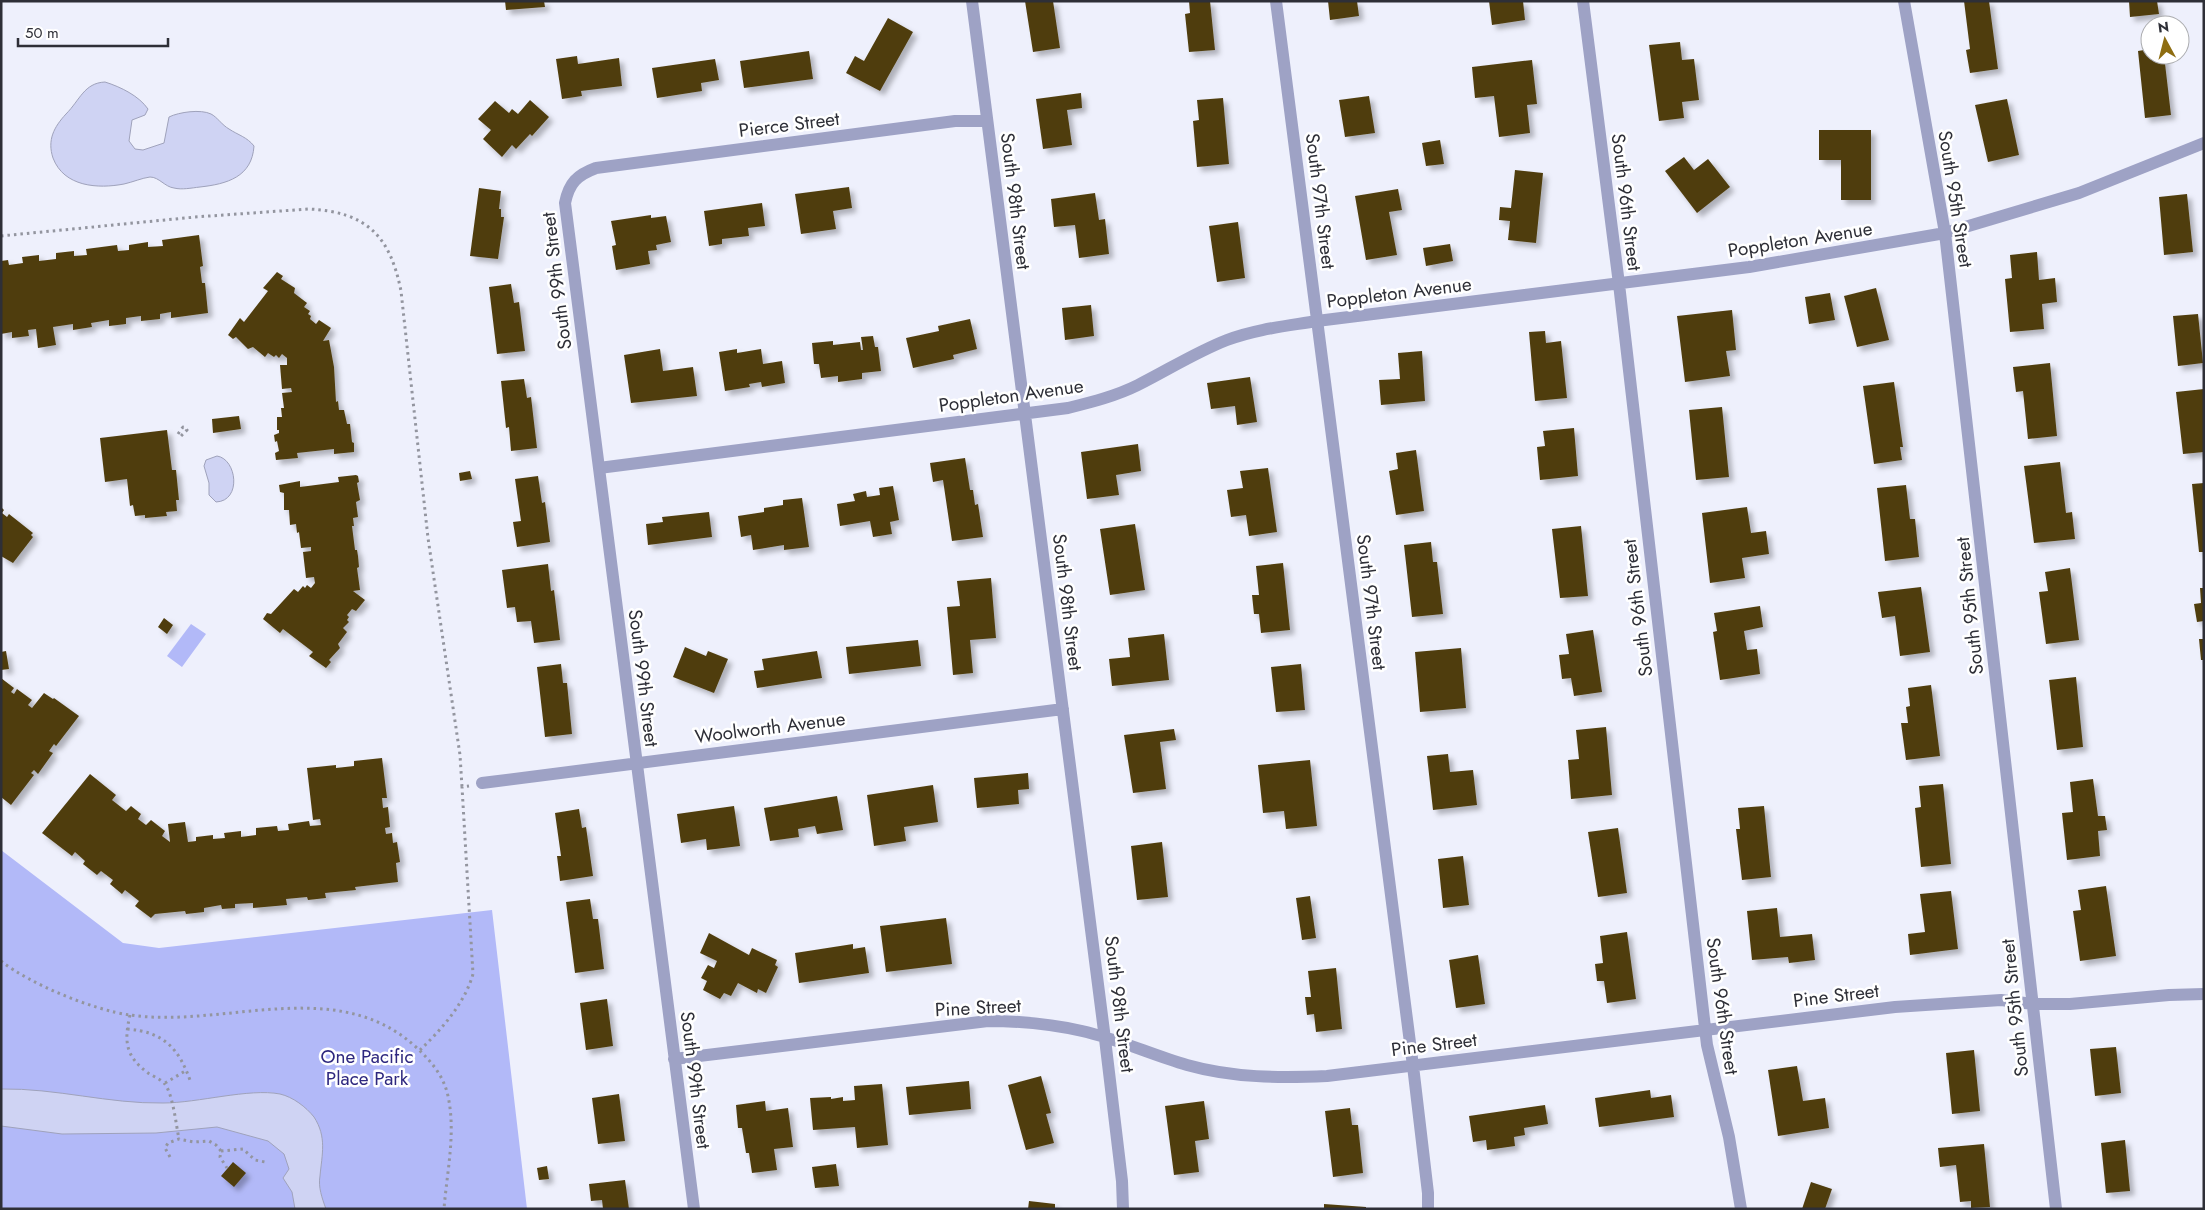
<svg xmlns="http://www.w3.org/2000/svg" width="2205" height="1210" font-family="Jost,sans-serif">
	<defs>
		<filter id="shadow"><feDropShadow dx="4.5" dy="4.5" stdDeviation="2.5" flood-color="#0004"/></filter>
	</defs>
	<rect width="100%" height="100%" fill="#eef0fc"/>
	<path fill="#b2b9f8" d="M191,624L206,634L182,667L167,656Z
		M1,850L123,943L159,948L492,910L527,1209H1Z"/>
	<path fill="#cfd3f3" stroke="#9fa2bb" d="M105,82C121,87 139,96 148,109L145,115L132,120L129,141L135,149L143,150L164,143L169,117C179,112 201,109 211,114C217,117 222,125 229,129C238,135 247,137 254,146C252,177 227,184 200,187C191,188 182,190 174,188C165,187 159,177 150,177C142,178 133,182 124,184C98,189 64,187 53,158C47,140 54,127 66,114C80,100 84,83 105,82Z
		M217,456C237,459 242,501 216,502L209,495V483L204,466L206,460Z
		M1,1089C56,1088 109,1104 163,1103C198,1103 249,1088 280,1094C293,1097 306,1107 314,1117C327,1137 322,1154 320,1176C318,1187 322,1198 326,1209H295L292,1192L283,1178L289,1169L284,1154L268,1141L217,1127L156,1133L62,1134L1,1126Z"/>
	<path fill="#503e0f" filter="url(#shadow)" d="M505,1H544L545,7L506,10Z
		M1025,1H1053L1060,48L1033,52Z
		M1189,1H1210L1215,50L1189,52L1185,14L1190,13Z
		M1328,1H1357L1359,16L1330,20Z
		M1489,1H1523L1525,20L1492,25Z
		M1964,1H1989L1998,69L1970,73L1966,50L1970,49Z
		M2129,1H2157L2159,14L2130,17Z
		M888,18L913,32L880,91L846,73L855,56L864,61Z
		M1680,42L1682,60L1694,59L1699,100L1682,102L1684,118L1659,121L1649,45Z
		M2150,49V55H2164L2171,115L2145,118L2138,51Z
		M809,51L813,79L744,88L740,61Z
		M577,56L578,64L619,58L622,86L581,91L582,96L562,99L556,59Z
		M715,59L719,80L701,83L702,91L657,98L652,68Z
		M1532,60L1537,104L1527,105L1530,133L1499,137L1494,96L1475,98L1472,67Z
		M1081,93L1082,108L1067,110L1072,145L1043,149L1036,99Z
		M1369,96L1375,133L1345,137L1339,100Z
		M1223,98L1229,164L1197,167L1193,121L1199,120L1197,100Z
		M2007,99L2019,155L1988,162L1975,105Z
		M530,100L549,117L532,136L530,134L516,149L512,145L502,157L483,139L491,130L478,119L495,101L509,113L512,109L518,114Z
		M1819,130H1871V200H1841V160H1819Z
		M1440,140L1444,164L1426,166L1422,143Z
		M1684,157L1694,170L1708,159L1730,187L1697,213L1665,171Z
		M1515,170L1543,173L1536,243L1508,240L1510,221L1499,220L1500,207L1511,208Z
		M849,187L852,208L833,211L836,229L801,234L795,194Z
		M479,188L501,191L499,209H501V217H504L498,259L470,256Z
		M1398,189L1402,210L1389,212L1397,255L1366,260L1355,196Z
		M1095,193L1099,220L1105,219L1109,254L1079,258L1075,225L1054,227L1051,199Z
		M2187,194L2193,252L2164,255L2159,197Z
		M762,203L765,226L748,228L749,236L722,239V244L709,246L704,211Z
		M651,215V218L666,216L671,242L656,245L657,250L648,251L650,264L616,270L612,246L616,245L611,221Z
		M1238,222L1245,278L1217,282L1209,226Z
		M199,235L203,266L200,267L202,283H205L208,313L171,318V312L160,314V319L141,321V316L126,318V324L109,326V320L91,323L92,327L73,330V324L53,327L56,345L38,348L36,329L28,330L29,336L12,338V332L1,334V261L8,260L9,265L23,263L22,257L39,255V261L56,259V253L74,251V256L87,255L86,249L117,245L118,251L129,250V245L148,242V247L163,246L162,240Z
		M1450,244L1453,261L1426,266L1423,248Z
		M2037,252L2039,280L2055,278L2057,302L2042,304L2044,329L2010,332L2005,279L2012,278L2010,255Z
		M277,272L283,276L281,279L295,288L294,293L307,303L304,307L310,311L308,314L311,316L310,319L316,324L319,320L331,328L323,341L329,340L334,367L336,402L338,401L339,410H344L347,424H350L352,442L354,443V452L334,454V449L297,453L298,458L276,460L275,453L279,451L277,441L275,442L274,435L279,433V430H277V417H282L281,408H284L282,393L292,392L291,388L282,389L280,365H287V358L282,354L279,358L276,355L274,357L268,353L265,357L253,347L248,349L236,337L233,339L228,335L240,318L244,322L268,291L263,288Z
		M511,284L514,303L519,302L525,351L497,354L489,287Z
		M1876,288L1889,340L1857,347L1844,296Z
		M1830,293L1835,320L1809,324L1805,297Z
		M1091,305L1094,336L1065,340L1062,308Z
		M1732,310L1736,350L1726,351L1730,376L1685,382L1677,316Z
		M2198,314L2203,363L2178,366L2173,316Z
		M970,319L977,349L953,355L954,359L913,368L906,338L939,331L938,326Z
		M1545,331L1546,343L1561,341L1567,398L1535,401L1529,332Z
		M873,336L875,347H878L881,371L862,373V379L838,382V376L821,378L819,364H814L812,343L833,341V345L860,342L861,350H863L861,337Z
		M660,349L663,371L693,367L697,396L631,403L624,355Z
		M737,349V353L761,349L763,364L782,361L785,383L762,387L761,382L749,384L750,387L725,391L719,352Z
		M1422,351L1425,401L1381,405L1379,380L1400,379L1398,353Z
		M2050,363L2057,436L2028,439L2023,391L2016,392L2013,367Z
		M1250,377L1257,422L1237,425L1235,406L1211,409L1207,383Z
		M524,379L527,398L531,397L537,448L511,451L509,427L506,428L501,381Z
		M1894,382L1903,447H1900L1902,460L1874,464L1863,386Z
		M2204,389V452L2183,454L2176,392Z
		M1722,407L1729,477L1696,480L1689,410Z
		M239,416L241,429L213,433L212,419Z
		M1574,428L1578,476L1540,480L1537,447L1545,446L1543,431Z
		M167,430L172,470H176L179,500H176L177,511L166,512L167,516L145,518V515L135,516L133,505L130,506L127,479L105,482L100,438Z
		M1138,444L1141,471L1116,475L1119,495L1087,499L1081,452Z
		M1416,450L1424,511L1396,515L1389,471L1398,469L1396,453Z
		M965,458L970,490H973L975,505L978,504L983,537L952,541L943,480L933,482L930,463Z
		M2060,462L2066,513L2072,512L2075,539L2034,543L2024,466Z
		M1268,468L1277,532L1249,536L1246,515L1231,517L1227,490L1243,488L1240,471Z
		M470,471L472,479L460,481L459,473Z
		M356,475L358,476L359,482L357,483L360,500L356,502L358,517L353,518L354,526H352L355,550H357L358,556L359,567L357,568L360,590L353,591L365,600L356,611L352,609L347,615L349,617L347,620L349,622L343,628L347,632L338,644L340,648L329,660L331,662L326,668L309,656L313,652L283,629L280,633L263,619L267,613L271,614L294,589L298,592L303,586L305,588L307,585L311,588L315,583L314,577L306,578L303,552L311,551V547L301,548L299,532L297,533L296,524L290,525L289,510H284V493L280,492L279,485L300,481V487L339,482L338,477Z
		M538,476L542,503L545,502L550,542L517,547L513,522L521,521L515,479Z
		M2204,483V552H2199L2192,484Z
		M1906,485L1910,519H1915L1919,557L1885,561L1877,488Z
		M893,486L899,520L890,522L892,534L873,537L870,521L840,526L837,504L855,501L853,494L866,491L867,497L880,495L879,488Z
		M802,498L809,547L784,550V545L753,550L751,535L741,537L738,516L764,512V508L783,505V500Z
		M1,507L4,510L2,513L7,517L9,514L33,533L31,535L33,537L13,563L1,556Z
		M1747,507L1751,533L1766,531L1769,554L1742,558L1745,578L1710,583L1702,513Z
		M709,512L712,537L648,545L646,524L663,522L662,517Z
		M1135,524L1145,590L1110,595L1100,529Z
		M1581,526L1588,596L1560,598L1552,529Z
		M1431,542L1433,562H1437L1443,614L1412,617L1404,545Z
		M1283,563L1290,630L1261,633L1259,614H1254L1252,595H1259L1256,566Z
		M548,564L551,591L554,590L560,640L534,643L531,621L517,622L515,607L507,608L502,570Z
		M2070,568L2079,640L2046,644L2039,592L2048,591L2045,572Z
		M991,578L996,638L970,640L973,673L953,675L947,607L960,606L957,581Z
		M1921,587L1930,652L1900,656L1895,616L1882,618L1878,592Z
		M2200,588H2204V621L2197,622L2194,604L2201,603Z
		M1760,606L1763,627L1744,631L1747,650L1757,649L1760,674L1720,680L1713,632L1717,631L1714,613Z
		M164,618L173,625L167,634L158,627Z
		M1593,630L1602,692L1574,696L1571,678L1562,679L1559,655L1569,654L1566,634Z
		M1164,634L1169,680L1112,686L1109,659L1130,657L1128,638Z
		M2199,639H2204V660H2201Z
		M918,640L921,666L849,674L846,647Z
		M685,647L706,656L708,651L728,659L714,693L673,677Z
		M1461,648L1466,708L1420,712L1415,652Z
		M6,651L9,669L1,670V652Z
		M817,651L822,678L757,688L754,671L764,670L762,659Z
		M561,664L563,683H567L572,734L545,737L537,667Z
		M1301,664L1305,710L1276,712L1271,667Z
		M2076,677L2083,747L2057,750L2049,680Z
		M1,678L14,688L11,692L14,694L17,689L32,700L28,705L32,708L44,693L53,699L54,698L79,716L56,746L54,744L49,751L53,753L38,774L34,770L31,773L34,775L11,805L1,797Z
		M1931,685L1940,756L1906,760L1901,723H1908L1906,707L1910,706L1908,688Z
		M1606,727L1612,795L1571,799L1568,760L1579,759L1576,730Z
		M1174,729L1176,740L1160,742L1166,789L1133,793L1124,735Z
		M1448,754L1450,772L1473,770L1477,805L1433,810L1427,756Z
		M382,758L387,798H382L383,808L388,807L390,827L385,828L386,834L392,833L393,843L397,842L400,862L396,863L398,882L355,887L356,890L325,893L326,898L308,900L307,897L286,899L287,905L253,908V903L235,904V908L222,909L221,905L204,908V912L186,914L185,911L155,914L151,918L135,906L139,901L125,890L122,894L110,884L113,880L101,871L97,875L83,864L85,861L75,852L72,856L42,833L90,774L116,795L112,800L126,811L131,806L141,814L138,819L146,825L151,820L165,831L162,836L170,842L168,824L185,822L188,842L196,841V837L213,835V839L225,838L224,833L241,831V837L256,835V828L277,826L278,831L289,830L288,824L309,821L310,826L321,825L320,819L313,820L307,768L336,765V768L354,766V761Z
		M1310,760L1317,826L1286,829L1284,811L1263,813L1258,765Z
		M1028,773L1029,789L1018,790L1019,804L977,808L974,778Z
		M2093,779L2098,816H2105L2107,830L2098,831L2100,856L2067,860L2062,813L2073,812L2070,782Z
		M1943,784L1951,864L1921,867L1915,808L1921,807L1919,786Z
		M933,785L938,822L904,827L906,841L874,846L867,795Z
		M837,796L843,830L817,834L815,826L798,829L799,837L770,841L764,808Z
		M734,806L740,846L707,850L706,839L681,843L677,814Z
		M1764,806L1771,877L1742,880L1736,829H1740L1738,808Z
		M579,809L582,828L586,827L593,876L560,881L557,856H561L555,813Z
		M1618,828L1627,893L1598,897L1588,832Z
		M1162,842L1168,897L1137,900L1131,846Z
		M1463,856L1469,905L1443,908L1438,859Z
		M2106,886L2116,956L2080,961L2073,911L2081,910L2078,890Z
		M1951,891L1958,949L1910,955L1908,934L1925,932L1920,894Z
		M1310,896L1316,938L1302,940L1296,898Z
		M590,899L593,919H598L604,969L575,973L566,902Z
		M1777,908L1780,937L1812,934L1815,960L1789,963L1788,957L1752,960L1747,911Z
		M946,918L952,964L886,972L880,926Z
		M1627,932L1636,999L1607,1003L1604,981H1597L1595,964L1603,963L1600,936Z
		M709,933L749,955L752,948L777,960L775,965L778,967L766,993L758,989L757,993L738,983L731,996L724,993L720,999L703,990L707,981L701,978L708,965L714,968L717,961L700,953Z
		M853,944V949L865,947L869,973L799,983L795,953Z
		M1478,955L1485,1004L1456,1008L1449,960Z
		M1336,968L1342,1029L1316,1032L1314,1014L1307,1015L1305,997H1311L1308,971Z
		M607,999L613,1046L586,1050L580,1003Z
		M2116,1047L2121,1093L2095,1096L2090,1049Z
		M1974,1050L1980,1111L1952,1114L1946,1053Z
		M1797,1066L1803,1101L1825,1098L1829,1128L1778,1136L1768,1070Z
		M1041,1076L1051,1113L1046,1114L1054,1143L1026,1150L1008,1085Z
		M969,1081L971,1109L909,1115L906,1087Z
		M882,1084L888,1145L857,1148L855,1127L813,1130L810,1098L831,1097V1099L843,1097V1101L855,1100L854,1086Z
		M1650,1090L1651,1098L1671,1095L1674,1117L1599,1127L1595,1098Z
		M619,1094L625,1141L598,1144L592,1098Z
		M765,1101L766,1111L788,1108L793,1147L774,1149L777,1170L752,1173L749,1153H746L742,1128H738L736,1105Z
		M1204,1101L1209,1139L1195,1141L1199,1172L1174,1175L1165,1106Z
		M1545,1105L1548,1124L1524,1128L1525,1135L1514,1137L1515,1146L1487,1150L1486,1140L1473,1142L1469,1116Z
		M1350,1108L1352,1125H1358L1363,1173L1333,1177L1325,1111Z
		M2125,1140L2130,1191L2106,1193L2101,1143Z
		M1984,1144L1990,1207L1971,1208V1201L1960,1202L1956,1165L1940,1167L1938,1148Z
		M233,1162L246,1173L234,1187L221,1176Z
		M836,1164L839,1186L815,1188L812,1167Z
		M547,1166L549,1179L539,1180L537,1168Z
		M625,1180L629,1209H603L602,1200L591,1201L589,1184Z
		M1811,1182L1832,1189L1825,1209H1802Z
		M1029,1201L1055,1204V1209H1028Z
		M1324,1204L1366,1207V1209H1324Z"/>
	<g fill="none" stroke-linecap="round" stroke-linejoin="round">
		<path stroke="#93959f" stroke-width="3" stroke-dasharray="2.5 4" stroke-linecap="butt" d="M1,236L195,217L309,209C367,212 390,236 401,291L428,538L460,755L462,787
			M178,434L183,427L187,430L181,436
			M1,961C30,984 93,1010 130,1015C225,1029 338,973 418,1049C432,1062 444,1077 448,1096C456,1133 447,1171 444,1209
			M130,1015C124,1041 125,1056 148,1073C153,1076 160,1079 164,1083C173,1093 176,1125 179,1139
			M127,1029C164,1032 179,1048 191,1083
			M420,1050C441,1030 465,1003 473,974L462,787L469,786
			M165,1083L187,1070
			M221,1151L243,1149L255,1160L265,1162
			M170,1157L165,1148L168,1143L179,1139L194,1142L209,1141L216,1145L221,1151L220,1157L227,1168"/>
		<path stroke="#9ea2c5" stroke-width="12" d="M972,1L1105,1039L1122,1181L1123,1209
			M1276,1L1413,1066L1428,1193V1209
			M1583,1L1619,284L1707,1045L1729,1137L1741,1209
			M1904,1L1945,233L2056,1209
			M599,468L1068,408C1092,402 1116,396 1138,385C1168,370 1196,352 1227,340C1256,329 1287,326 1317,321L1749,267L1945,233L2079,193L2204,143
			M482,783L1063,709
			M674,1059L988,1021C1020,1021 1051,1024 1082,1031C1118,1039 1152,1055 1187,1065C1233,1078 1280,1078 1327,1076L1895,1007L2001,1000L2033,1004H2070L2169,995L2204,994
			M694,1209L565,203C569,183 577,175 596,168L955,121H987"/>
	</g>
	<g text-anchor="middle" stroke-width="5" stroke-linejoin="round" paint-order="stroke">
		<g font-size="19" fill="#2e2f37" stroke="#fff">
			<text transform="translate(789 124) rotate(-7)" y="7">Pierce Street</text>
			<text transform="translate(1956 199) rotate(81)" y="7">South 95th Street</text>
			<text transform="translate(1016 201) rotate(83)" y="7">South 98th Street</text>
			<text transform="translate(1321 201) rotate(83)" y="7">South 97th Street</text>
			<text transform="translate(1627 202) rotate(83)" y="7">South 96th Street</text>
			<text transform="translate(1800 239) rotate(-9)" y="7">Poppleton Avenue</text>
			<text transform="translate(556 281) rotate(-97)" y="7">South 99th Street</text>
			<text transform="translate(1399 292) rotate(-7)" y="7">Poppleton Avenue</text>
			<text transform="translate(1011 395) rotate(-8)" y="7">Poppleton Avenue</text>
			<text transform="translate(1068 602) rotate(83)" y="7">South 98th Street</text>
			<text transform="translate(1372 602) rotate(83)" y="7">South 97th Street</text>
			<text transform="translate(1969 606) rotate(-96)" y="7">South 95th Street</text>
			<text transform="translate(1637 608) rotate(-97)" y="7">South 96th Street</text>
			<text transform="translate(644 678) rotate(83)" y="7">South 99th Street</text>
			<text transform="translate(770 727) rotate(-7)" y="7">Woolworth Avenue</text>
			<text transform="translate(1836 995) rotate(-7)" y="7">Pine Street</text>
			<text transform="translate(1120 1004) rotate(83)" y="7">South 98th Street</text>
			<text transform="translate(1723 1006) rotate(82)" y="7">South 96th Street</text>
			<text transform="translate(978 1007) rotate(-3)" y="7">Pine Street</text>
			<text transform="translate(2014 1008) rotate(-96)" y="7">South 95th Street</text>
			<text transform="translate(1434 1044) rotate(-7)" y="7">Pine Street</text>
			<text transform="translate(696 1080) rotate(83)" y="7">South 99th Street</text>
		</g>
		<g font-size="19" fill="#2e287f" stroke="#fff">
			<text x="367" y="1063">One Pacific<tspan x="367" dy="22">Place Park</tspan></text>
		</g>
	</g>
	<rect width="2205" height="1210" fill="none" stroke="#2e2f37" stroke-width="5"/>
	<g transform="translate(2165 40) rotate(353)"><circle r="24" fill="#ffffff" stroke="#abacaf"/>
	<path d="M0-4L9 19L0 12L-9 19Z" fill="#8e6d11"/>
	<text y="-8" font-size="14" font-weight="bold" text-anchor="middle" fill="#2e2f37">N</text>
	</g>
	<path d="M18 38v8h150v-8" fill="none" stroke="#2e2f37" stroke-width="2.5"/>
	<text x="25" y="38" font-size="15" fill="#2e2f37" stroke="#ffffff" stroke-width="4" paint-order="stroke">50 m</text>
</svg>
